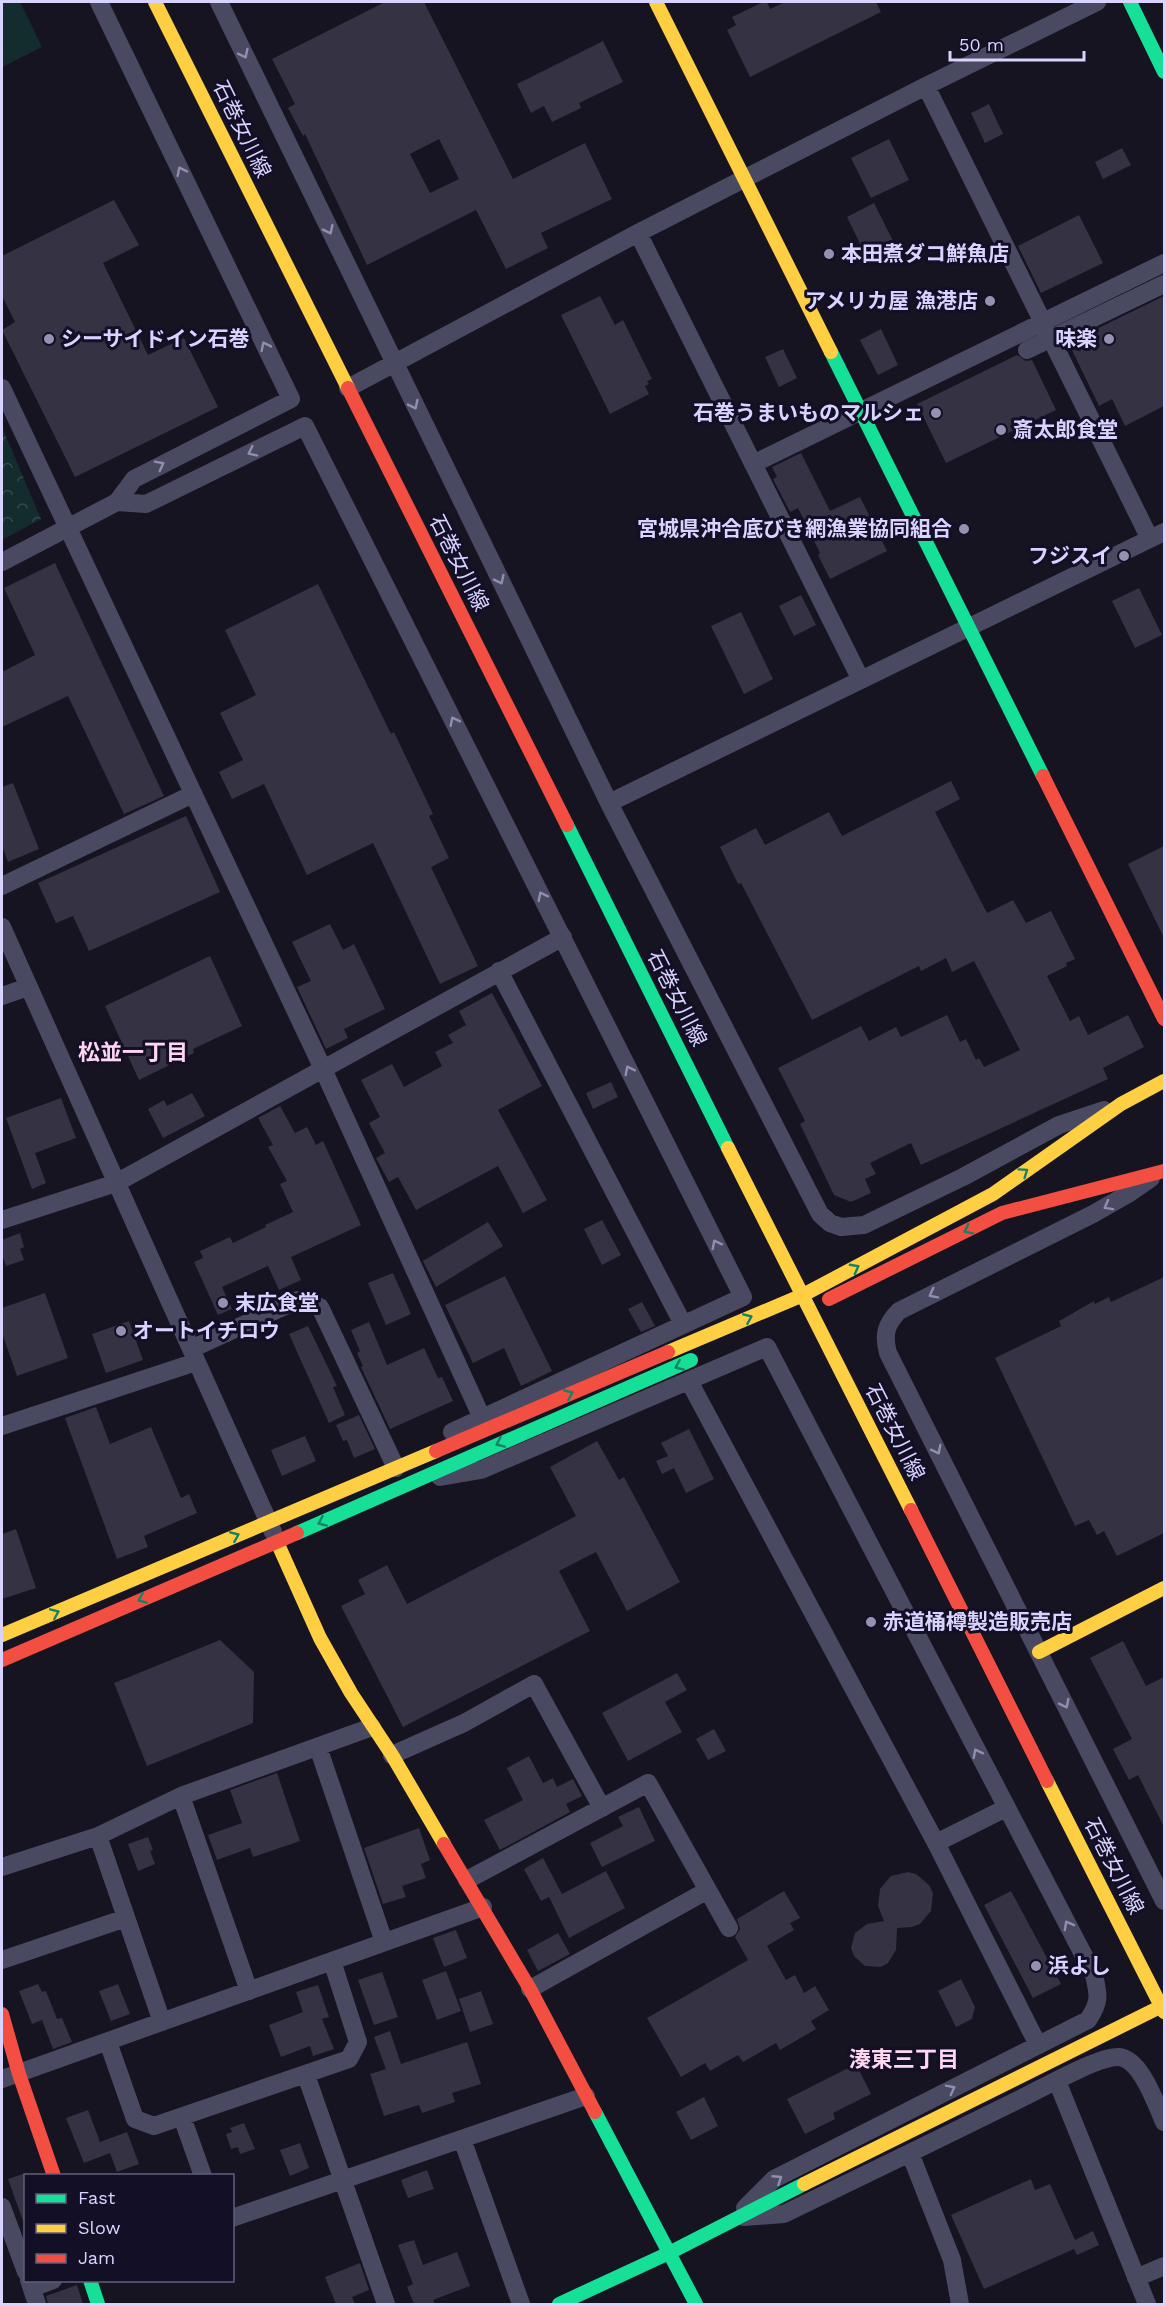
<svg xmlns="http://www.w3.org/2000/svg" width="1166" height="2306" font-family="'Work Sans','Noto Sans JP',sans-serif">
	<defs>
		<pattern id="park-crowns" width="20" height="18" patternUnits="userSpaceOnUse" patternTransform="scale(1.5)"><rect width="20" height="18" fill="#132c2d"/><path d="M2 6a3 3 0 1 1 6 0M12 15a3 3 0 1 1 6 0" fill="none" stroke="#354a4c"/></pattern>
	</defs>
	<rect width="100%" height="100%" fill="#161421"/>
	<path fill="url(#park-crowns)" d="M2,427L41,519L2,540Z"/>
	<path fill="#132c2d" d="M2,2H20L42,47L2,67Z"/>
	<path fill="#343243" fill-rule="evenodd" d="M385,2H424L513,179L585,143L612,199L541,233L548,248L506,269L476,210L367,265L305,134L303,136L288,108L295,104L272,59ZM439,139L459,179L430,193L410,154Z
		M763,2H767L770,9L785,2H876L881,12L750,77L727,30L736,25L732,17Z
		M603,41L623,82L579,103L581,108L552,122L544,106L531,113L517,84Z
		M989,104L1003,134L985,143L971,113Z
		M889,139L909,180L871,198L851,158Z
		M1122,148L1131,165L1103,179L1095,162Z
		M114,200L139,245L103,263L148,355L184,338L218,407L75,477L2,330L15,322L2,296V256Z
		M874,203L895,245L872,256L870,251L865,254L847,217Z
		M1079,215L1103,263L1041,293L1018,246Z
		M600,296L615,325L623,320L652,379L647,381L649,384L645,386L649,394L610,414L561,315Z
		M1164,296V406L1125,426L1112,399L1099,406L1071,348L1084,342L1082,336Z
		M881,329L898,365L878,375L860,340Z
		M783,349L797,378L779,387L765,357Z
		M1017,355L1026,361L1032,360L1056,410L946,463L917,404Z
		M801,453L830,511L860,497L887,551L830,579L818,555L820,553L798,508L790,512L773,479L777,477L772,467Z
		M55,563L164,796L124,814L68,696L2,727V672L35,655L4,588Z
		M318,584L391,734L394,732L433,814L429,816L449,858L431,867L478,966L440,984L373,843L307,875L264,784L232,799L219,772L243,760L220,713L256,695L225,630Z
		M1139,588L1162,635L1135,648L1112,601Z
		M801,595L816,625L794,636L779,606Z
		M741,612L773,679L744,694L711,626Z
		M951,781L960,799L935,812L987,913L1013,900L1026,923L1051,911L1075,959L1066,963L1067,966L1047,976L1070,1021L1079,1016L1088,1035L1128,1015L1144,1047L1103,1068L1108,1079L921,1165L911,1143L870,1163L876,1174L865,1179L871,1193L851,1202L834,1195L800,1124L805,1121L778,1068L861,1026L869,1041L896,1027L901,1037L947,1015L960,1042L966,1039L976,1060L979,1058L984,1067L1020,1050L974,961L952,972L946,958L921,971L919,966L812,1020L741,883L738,884L720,847L756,828L765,845L829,812L842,836Z
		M13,783L39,849L8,862L2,846V787Z
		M186,816L220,892L89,951L73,916L56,923L38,883Z
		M1164,846V938L1128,864Z
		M330,924L343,950L354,944L385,1009L344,1029L348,1038L326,1049L297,987L311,981L292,942Z
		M210,956L242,1026L193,1049L194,1053L139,1080L105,1006Z
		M492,993L542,1086L498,1110L547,1200L523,1213L498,1166L416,1210L398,1177L389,1182L376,1158L385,1153L369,1123L380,1117L361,1080L392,1064L404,1087L442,1066L435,1052L453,1043L448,1035L466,1025L459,1011Z
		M611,1082L618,1097L593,1109L586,1093Z
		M192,1093L205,1116L163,1138L148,1109L164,1100L167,1106Z
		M61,1098L76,1138L35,1153L46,1183L32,1189L6,1118Z
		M280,1106L295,1133L307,1127L316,1145L323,1141L361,1225L291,1257L301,1280L279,1290L268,1266L222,1287L232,1309L218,1315L194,1262L203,1258L200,1251L230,1237L233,1243L266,1227L265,1225L293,1212L280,1184L287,1181L268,1147L273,1145L258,1118Z
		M602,1220L621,1255L602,1265L584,1229Z
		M488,1222L503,1246L436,1287L423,1261Z
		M20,1233L24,1247L20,1249L24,1260L6,1266L2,1254V1240Z
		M393,1273L411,1314L386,1325L368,1283Z
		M505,1276L552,1371L521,1386L504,1348L473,1363L445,1305Z
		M1164,1277V1533L1117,1556L1104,1531L1097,1535L1089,1520L1075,1526L995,1358L1061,1326L1059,1321L1094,1301L1095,1304L1109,1297L1111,1302Z
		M45,1293L68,1358L17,1376L2,1333V1308Z
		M642,1302L655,1326L641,1332L628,1309Z
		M129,1321L143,1360L106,1373L92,1334Z
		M369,1322L387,1365L424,1348L438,1378L442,1377L453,1401L390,1429L361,1367L363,1366L357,1353L360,1351L351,1330Z
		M308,1326L337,1386L333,1387L345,1415L329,1423L289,1334Z
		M96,1407L110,1444L151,1427L181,1498L189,1494L197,1513L144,1536L148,1547L117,1559L65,1418Z
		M359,1415L375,1449L354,1458L347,1440L343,1441L336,1425Z
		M689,1429L714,1479L686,1493L674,1468L662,1474L656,1461L668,1456L661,1443Z
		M305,1436L316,1461L282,1476L271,1450Z
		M597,1441L619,1480L624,1477L680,1582L627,1611L596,1552L559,1571L590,1631L403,1727L341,1606L365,1594L358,1580L387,1565L407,1604L576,1516L550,1467Z
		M16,1529L36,1588L2,1599V1534Z
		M220,1640L254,1672L253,1723L147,1766L114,1683Z
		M1123,1641L1146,1686L1164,1677V1827L1138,1775L1129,1780L1113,1749L1132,1739L1090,1658Z
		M677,1673L687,1690L665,1702L682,1732L628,1761L602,1713Z
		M714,1729L726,1751L708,1760L696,1739Z
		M529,1756L543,1783L553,1778L557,1787L573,1779L582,1796L566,1804L570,1812L500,1850L484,1820L523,1800L507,1768Z
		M277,1773L300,1841L253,1857L250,1848L217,1860L208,1835L242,1823L230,1790Z
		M639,1807L655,1841L602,1867L590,1843L623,1826L618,1817Z
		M419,1828L430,1860L421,1864L426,1878L402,1886L406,1897L383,1904L364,1848Z
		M148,1837L153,1850L150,1851L155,1864L138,1871L128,1844Z
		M543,1858L562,1894L606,1871L625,1908L569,1938L549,1897L541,1901L524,1869Z
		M908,1872L916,1874L929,1885L933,1893L931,1911L920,1924L912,1927L897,1928L896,1950L888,1963L881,1967L865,1966L854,1956L851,1948L855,1933L867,1924L884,1921L878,1906L880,1889L891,1876Z
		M784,1891L800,1918L790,1923L794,1930L767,1946L786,1980L795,1975L804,1993L815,1986L829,2010L811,2021L816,2029L780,2050L776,2043L743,2062L738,2055L710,2071L705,2063L681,2077L647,2018L748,1960L735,1937L740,1929L737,1919Z
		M1011,1891L1061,1984L1033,1998L984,1905Z
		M456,1930L467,1958L444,1967L433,1938Z
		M558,1933L570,1954L538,1971L527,1950Z
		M446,1971L461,2011L437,2020L422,1980Z
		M382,1972L398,2017L374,2025L358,1980Z
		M961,1979L975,2007L972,2019L956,2027L938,1991Z
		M38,1984L42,1992L46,1991L57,2019L62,2018L72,2042L53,2049L42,2020L32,2024L19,1991Z
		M118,1984L130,2014L111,2021L99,1991Z
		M318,1985L329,2017L322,2019L334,2049L313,2056L310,2046L281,2057L269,2025L303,2012L296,1992Z
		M481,1991L493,2024L470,2032L459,1999Z
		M390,2031L401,2064L467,2042L481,2084L452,2093L455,2102L422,2113L419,2105L384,2116L370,2074L386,2069L374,2037Z
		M856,2064L871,2094L833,2113L835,2119L805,2134L787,2099Z
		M704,2097L718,2126L691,2140L676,2112Z
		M88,2110L100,2142L127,2132L139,2164L117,2172L110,2153L84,2163L66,2118Z
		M244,2123L255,2149L240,2154L238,2147L231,2149L226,2134L232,2132L230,2128Z
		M300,2143L309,2168L290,2176L280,2150Z
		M427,2170L434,2189L408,2198L401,2180Z
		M26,2173V2221H23L8,2179Z
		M1031,2179L1035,2190L1050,2184L1075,2240L1093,2231L1099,2245L1077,2255L1074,2249L984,2289L951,2215Z
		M414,2240L423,2265L457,2252L470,2286L433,2300L435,2304H414L407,2287L413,2284L398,2245Z
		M360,2263L369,2290L352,2297L355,2304H336L325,2277Z
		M77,2285L83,2304H48L46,2296Z"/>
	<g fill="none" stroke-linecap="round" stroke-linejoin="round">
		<path stroke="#4a4962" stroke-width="18" d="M219,2L609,803L820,1214L830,1223L841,1227L864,1225L963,1177L1059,1125L1104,1110
			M926,86L1150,539
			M638,233L861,680
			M2,388L323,1069L482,1418
			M348,388L638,233L926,86L1097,2
			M753,464L1164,263
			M117,502L146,504L305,426L743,1297L452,1432
			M2,562L117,502L134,479L291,399L99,2
			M609,803L1164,532
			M2,886L193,794
			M2,927L273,1532
			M499,971L683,1324
			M2,996L28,987
			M1151,1178L1128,1194L1093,1214L899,1311C886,1324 883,1335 888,1353L1164,1901
			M2,1220L116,1183L563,937
			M191,1349L298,1300L320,1307L396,1468
			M689,1381L936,1843L1038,2045
			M2,1426L196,1362
			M440,1477L481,1470L767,1347L1094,1975C1099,1996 1100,2002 1088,2020L774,2179L745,2208
			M318,1747L384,1942
			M392,1755L464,1723L534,1684L602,1808
			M181,1796L249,1991
			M98,1836L162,2022
			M936,1843L1006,1808
			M2,1867L98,1836L181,1796L372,1727
			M467,1880L648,1783L729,1928
			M2,1960L126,1918
			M530,1989L708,1890
			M108,2042L135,2119L154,2126L349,2059L358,2042L332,1961
			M306,2075L386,2304
			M2,2079L483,1907
			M1057,2081L1147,2304
			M182,2117L203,2176
			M462,2139L521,2304
			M910,2153L952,2260L960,2304
			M2,2207L26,2272
			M744,2217L784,2214C863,2176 943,2137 1022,2098C1043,2088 1098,2056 1119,2057C1141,2059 1156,2104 1164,2122
			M232,2218L586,2096
			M1136,2278L1164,2266
			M29,2280L37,2304
			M32,2288L53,2280"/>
		<path stroke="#16e098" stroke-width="14" d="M1130,2L1164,72
			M831,352L1043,776
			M567,825L728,1148
			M297,1533L691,1360
			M595,2112L696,2304
			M90,2280L98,2304
			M559,2304L669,2253L804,2184"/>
		<path stroke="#ffcf43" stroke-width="14" d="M155,2L348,388
			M656,2L831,352
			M728,1148L911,1510
			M668,1352L803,1295L993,1194L1121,1104L1164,1081
			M277,1542L320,1638L351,1693L392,1755L444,1844
			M2,1635L436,1451
			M1039,1652L1164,1588
			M1047,1781L1164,2012
			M804,2184L1164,2005"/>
		<path stroke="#f24e42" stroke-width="14" d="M348,388L567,825
			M1043,776L1164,1019
			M829,1299L1002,1213L1164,1171
			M436,1451L668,1352
			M911,1510L1047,1781
			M2,1660L297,1533
			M444,1844L530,1989L595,2112
			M2,2014L19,2074L54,2176"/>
		<path stroke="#4a4962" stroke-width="18" d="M1027,350L1164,284"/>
	</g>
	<defs><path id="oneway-chevron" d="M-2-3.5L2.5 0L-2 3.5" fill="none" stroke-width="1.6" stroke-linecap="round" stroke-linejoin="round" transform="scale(1.5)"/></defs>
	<g stroke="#928eb0">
		<use href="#oneway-chevron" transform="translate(244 54) rotate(64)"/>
		<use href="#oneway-chevron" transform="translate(181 171) rotate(-116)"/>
		<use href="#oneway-chevron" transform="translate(329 230) rotate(64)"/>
		<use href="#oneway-chevron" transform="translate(265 346) rotate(-116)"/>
		<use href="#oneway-chevron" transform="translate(414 405) rotate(64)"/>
		<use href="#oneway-chevron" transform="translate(252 452) rotate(154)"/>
		<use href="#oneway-chevron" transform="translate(160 465) rotate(-27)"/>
		<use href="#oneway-chevron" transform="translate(500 580) rotate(64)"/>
		<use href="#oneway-chevron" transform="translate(454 721) rotate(-117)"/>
		<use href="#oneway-chevron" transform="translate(542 896) rotate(-117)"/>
		<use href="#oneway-chevron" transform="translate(629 1070) rotate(-117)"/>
		<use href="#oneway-chevron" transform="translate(1108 1206) rotate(151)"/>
		<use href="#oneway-chevron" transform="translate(716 1244) rotate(-117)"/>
		<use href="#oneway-chevron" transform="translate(933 1294) rotate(153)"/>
		<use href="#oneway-chevron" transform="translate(937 1450) rotate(63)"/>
		<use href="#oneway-chevron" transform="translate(1065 1704) rotate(63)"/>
		<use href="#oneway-chevron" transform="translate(977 1753) rotate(-117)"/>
		<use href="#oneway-chevron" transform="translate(1068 1925) rotate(-118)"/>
		<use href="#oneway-chevron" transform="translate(951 2089) rotate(-27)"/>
		<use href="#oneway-chevron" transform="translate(778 2179) rotate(-33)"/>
	</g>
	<g stroke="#158265">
		<use href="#oneway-chevron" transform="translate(1024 1172) rotate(-35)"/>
		<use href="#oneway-chevron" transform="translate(968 1230) rotate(154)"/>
		<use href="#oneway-chevron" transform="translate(855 1268) rotate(-28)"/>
		<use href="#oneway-chevron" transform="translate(748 1318) rotate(-23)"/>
		<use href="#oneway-chevron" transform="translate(679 1366) rotate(157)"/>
		<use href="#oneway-chevron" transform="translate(569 1394) rotate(-23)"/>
		<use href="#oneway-chevron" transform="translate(500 1443) rotate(157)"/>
		<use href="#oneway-chevron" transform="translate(322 1522) rotate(156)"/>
		<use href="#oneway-chevron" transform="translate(235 1536) rotate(-23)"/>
		<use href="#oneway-chevron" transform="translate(142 1599) rotate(157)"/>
		<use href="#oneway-chevron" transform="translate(55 1613) rotate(-23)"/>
	</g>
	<g fill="#9591b1" stroke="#130f26" stroke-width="2">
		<circle cx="829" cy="254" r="6"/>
		<circle cx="990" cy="301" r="6"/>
		<circle cx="49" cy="339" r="6"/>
		<circle cx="1109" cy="339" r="6"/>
		<circle cx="936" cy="413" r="6"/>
		<circle cx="1001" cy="430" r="6"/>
		<circle cx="964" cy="529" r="6"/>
		<circle cx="1124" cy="556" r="6"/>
		<circle cx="223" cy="1303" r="6"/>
		<circle cx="121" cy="1331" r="6"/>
		<circle cx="871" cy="1622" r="6"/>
		<circle cx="1036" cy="1966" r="6"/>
	</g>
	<g text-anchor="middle" stroke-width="6" stroke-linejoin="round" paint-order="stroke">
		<g font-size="21" fill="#d9d4ff" stroke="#130f26">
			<text transform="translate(242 129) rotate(64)" y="7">石巻女川線</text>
			<text transform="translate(459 563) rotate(63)" y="7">石巻女川線</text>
			<text transform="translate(677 998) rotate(63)" y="7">石巻女川線</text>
			<text transform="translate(895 1432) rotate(63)" y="7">石巻女川線</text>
			<text transform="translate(1114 1866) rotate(63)" y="7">石巻女川線</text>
		</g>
		<g font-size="21" font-weight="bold" fill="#d9d4ff" stroke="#130f26" text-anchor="start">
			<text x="841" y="261">本田煮ダコ鮮魚店</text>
			<text x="978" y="308" text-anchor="end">アメリカ屋 漁港店</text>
			<text x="61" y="346">シーサイドイン石巻</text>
			<text x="1097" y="346" text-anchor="end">味楽</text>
			<text x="924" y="420" text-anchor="end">石巻うまいものマルシェ</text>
			<text x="1013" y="437">斎太郎食堂</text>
			<text x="952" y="536" text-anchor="end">宮城県沖合底びき網漁業協同組合</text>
			<text x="1112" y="563" text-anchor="end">フジスイ</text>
			<text x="235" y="1310">末広食堂</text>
			<text x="133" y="1338">オートイチロウ</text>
			<text x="883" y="1629">赤道桶樽製造販売店</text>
			<text x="1048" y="1973">浜よし</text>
		</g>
		<g font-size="22" font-weight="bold" fill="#ffd6f0" stroke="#130f26">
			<text x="133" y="1060">松並一丁目</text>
			<text x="904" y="2067">湊東三丁目</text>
		</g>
	</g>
	<rect width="1166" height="2306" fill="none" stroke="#d9d4ff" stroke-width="6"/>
	<rect x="24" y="2174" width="210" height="108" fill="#130f26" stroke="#625e7d" stroke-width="1.5"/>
	<rect x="36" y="2194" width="30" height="9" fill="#16e098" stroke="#625e7d" stroke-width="1.5"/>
	<text x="78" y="2204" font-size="18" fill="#d9d4ff">Fast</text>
	<rect x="36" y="2224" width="30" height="9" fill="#ffcf43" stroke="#625e7d" stroke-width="1.5"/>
	<text x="78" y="2234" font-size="18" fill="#d9d4ff">Slow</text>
	<rect x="36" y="2254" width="30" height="9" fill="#f24e42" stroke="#625e7d" stroke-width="1.5"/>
	<text x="78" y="2264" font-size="18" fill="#d9d4ff">Jam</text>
	<path d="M950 51v9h134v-9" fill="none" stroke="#d9d4ff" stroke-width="3"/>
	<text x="959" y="51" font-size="18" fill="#d9d4ff" stroke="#130f26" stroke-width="4.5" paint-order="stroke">50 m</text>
</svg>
